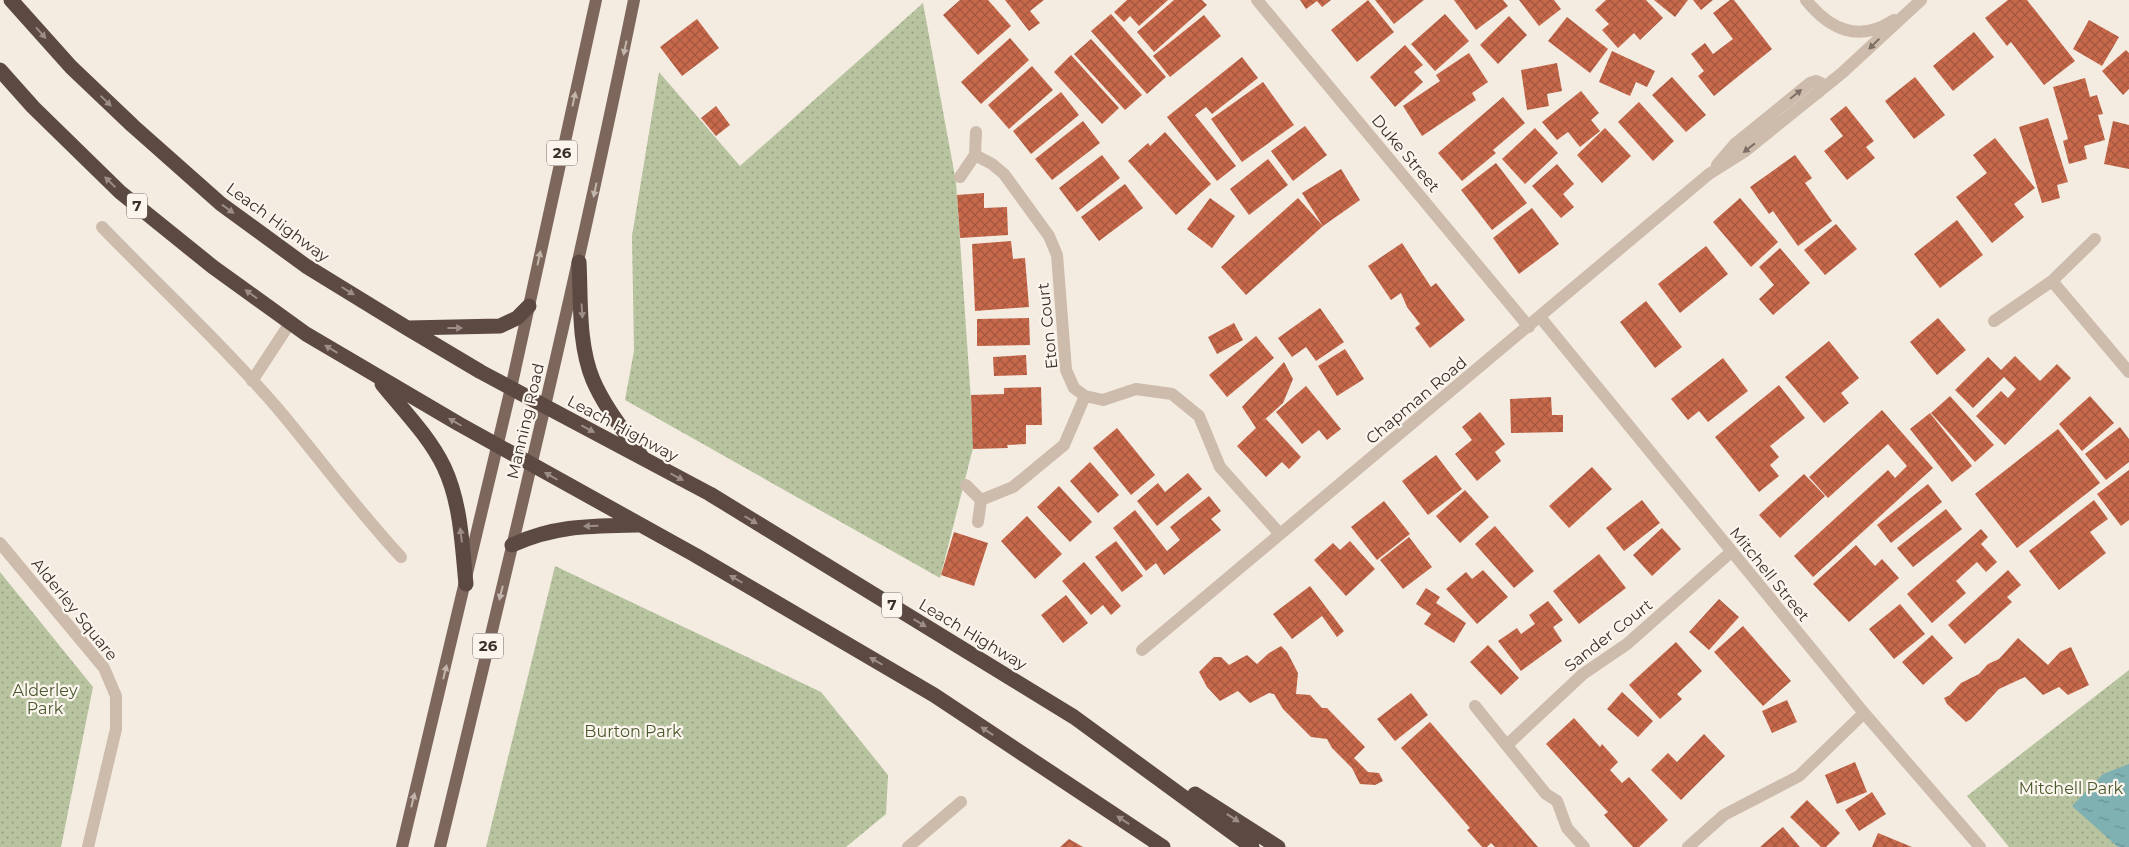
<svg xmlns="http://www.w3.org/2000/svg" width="2129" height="847" font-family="Montserrat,sans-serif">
	<defs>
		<pattern id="grass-dots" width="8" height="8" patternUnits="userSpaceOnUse" patternTransform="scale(1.25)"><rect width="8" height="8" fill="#b8c4a0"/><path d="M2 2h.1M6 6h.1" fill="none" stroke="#97a083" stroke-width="1.8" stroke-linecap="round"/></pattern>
		<pattern id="water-ripples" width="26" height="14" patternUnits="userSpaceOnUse" patternTransform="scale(1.25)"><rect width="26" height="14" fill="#7fb0b2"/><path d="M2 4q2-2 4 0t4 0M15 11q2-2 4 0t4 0" fill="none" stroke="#699091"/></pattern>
		<pattern id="building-cross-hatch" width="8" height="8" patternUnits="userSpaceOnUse" patternTransform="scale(1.25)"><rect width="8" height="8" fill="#c8694b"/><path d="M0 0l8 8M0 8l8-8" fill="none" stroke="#a4573f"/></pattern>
	</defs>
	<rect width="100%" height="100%" fill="#f4ebe1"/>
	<path fill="url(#grass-dots)" d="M923,3L956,182L974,444L940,578L625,400L634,351L632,236L659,72L740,166Z
		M555,566L821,692L888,775L886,814L846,847H486Z
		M0,572L93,687L61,847H0Z
		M2129,670V847H2009L1967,796Z"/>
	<path fill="url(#water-ripples)" d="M2129,764V847H2118L2072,806L2103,774Z"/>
	<path fill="url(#building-cross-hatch)" d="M960,0H988L1011,26L978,55L943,15Z
		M1005,0H1044L1030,11L1040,23L1029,31Z
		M1127,0H1168L1139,26L1130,16L1124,22L1114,12Z
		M1174,0H1202L1207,5L1154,52L1137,32Z
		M1300,0H1331L1322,7L1317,1L1306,9Z
		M1368,0L1394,32L1357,62L1331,30Z
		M1375,0H1424L1394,24Z
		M1454,0H1503L1508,6L1476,30Z
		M1519,0H1554L1561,9L1539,26Z
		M1606,0H1646L1663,18L1640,40L1634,33L1618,48L1602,30L1609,24L1595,10Z
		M1654,0H1688L1675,17Z
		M1693,0H1713L1701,10Z
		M1730,0H1734L1772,49L1714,96L1698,76L1704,71L1691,54L1705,43L1713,54L1733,39L1713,13Z
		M2008,0H2027L2075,61L2044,85L2011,42L2007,46L1985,18Z
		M1111,14L1166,77L1147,94L1091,31Z
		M1445,14L1469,41L1435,71L1411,44Z
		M1204,15L1221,36L1170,77L1153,56Z
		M1509,16L1527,35L1498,64L1480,45Z
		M1567,17L1608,49L1590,73L1548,41Z
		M697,19L719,48L682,76L660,47Z
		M2089,20L2119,37L2102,66L2073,49Z
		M1974,32L1994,57L1953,91L1933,66Z
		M1010,38L1029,60L981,104L961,82Z
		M1091,39L1142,95L1125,110L1074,54Z
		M1405,45L1423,65L1414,72L1423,82L1395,107L1370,77Z
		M2126,50L2129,53V89L2123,95L2102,71Z
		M1612,51L1655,71L1647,87L1636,82L1630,96L1599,82Z
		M1469,53L1488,82L1472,93L1476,100L1422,136L1403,106L1440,81L1436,75Z
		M1071,55L1119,108L1102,124L1054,72Z
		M1242,57L1258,78L1212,114L1206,107L1195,115L1236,166L1217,181L1167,117Z
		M1557,63L1562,91L1547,94L1549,106L1527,110L1521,70Z
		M1032,66L1053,90L1009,129L988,105Z
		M1672,77L1706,115L1686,132L1652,95Z
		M1915,77L1945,115L1914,139L1885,101Z
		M2085,78L2090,97L2097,95L2103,114L2098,115L2105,140L2084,146L2087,159L2069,164L2063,141L2068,139L2053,87Z
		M1263,82L1294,125L1242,162L1211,119Z
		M1581,91L1599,113L1591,120L1600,131L1580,147L1568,132L1557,140L1542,122Z
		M1061,92L1079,115L1031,154L1013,131Z
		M1503,97L1525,123L1493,150L1496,153L1462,181L1438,153Z
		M1639,102L1674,141L1653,161L1618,122Z
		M716,106L730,125L716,136L701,118Z
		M1846,106L1874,141L1866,147L1875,158L1847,180L1824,151L1843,136L1830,119Z
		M2048,118L2068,182L2057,185L2060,198L2042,203L2019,127Z
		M1083,121L1100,143L1052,180L1035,159Z
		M2113,121L2129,125V169L2104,164Z
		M1305,126L1327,155L1293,181L1271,151Z
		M1535,128L1558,153L1525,184L1502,159Z
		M1605,128L1631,156L1602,183L1577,155Z
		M1165,132L1211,184L1176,215L1128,161L1148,143L1150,146Z
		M1995,138L2035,188L2014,204L2024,217L1992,243L1956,197L1987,173L1973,155Z
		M1102,155L1120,178L1077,212L1059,188Z
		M1795,155L1812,178L1805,183L1832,221L1798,246L1773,211L1769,214L1750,187Z
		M1268,159L1288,185L1249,215L1230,189Z
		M1496,163L1527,203L1492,230L1461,190Z
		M1557,164L1574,184L1563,194L1574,207L1561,218L1532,186Z
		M1341,169L1360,200L1323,226L1246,295L1221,267L1298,198L1323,226L1302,193Z
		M1125,184L1143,208L1099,241L1081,217Z
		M984,193V208L1007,207L1008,235L960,238L957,195Z
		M1210,198L1235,216L1212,248L1187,229Z
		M1740,198L1778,242L1751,267L1713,222Z
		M1532,208L1559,244L1519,274L1493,238Z
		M1957,220L1983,255L1940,288L1914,254Z
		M1836,224L1857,249L1825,275L1804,250Z
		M1011,241L1013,259L1025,258L1029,307L975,311L972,244Z
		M1402,243L1431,287L1436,283L1465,320L1430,348L1415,328L1420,324L1407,307L1401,293L1391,300L1368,266Z
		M1706,246L1728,274L1680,313L1658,284Z
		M1780,248L1810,283L1773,315L1759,299L1774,285L1759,267Z
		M1646,301L1682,347L1655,368L1620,322Z
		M1320,308L1344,342L1316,361L1306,347L1292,357L1278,338Z
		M1029,318L1030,345L977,346V319Z
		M1938,318L1966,350L1937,375L1910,342Z
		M1234,323L1243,340L1217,354L1208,337Z
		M1256,336L1274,358L1227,397L1209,375Z
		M1829,341L1859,378L1841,393L1849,403L1824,423L1785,377Z
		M1345,349L1364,379L1337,396L1318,366Z
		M1026,355L1027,375L994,376L993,357Z
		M2015,356L2040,381L2057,364L2071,378L2005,445L1976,416L2001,391L2008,398L2016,389L2004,377L1973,408L1955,390L1988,357L2001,370Z
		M1723,358L1748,391L1708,422L1699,411L1688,420L1671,399Z
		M1284,362L1293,379L1283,403L1262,422L1266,419L1301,457L1289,469L1282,462L1266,477L1237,446L1256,428L1242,407Z
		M1779,385L1805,418L1770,446L1779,457L1770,465L1779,476L1759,492L1715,437Z
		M1306,386L1341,429L1327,440L1319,430L1302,444L1276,412Z
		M1041,387L1042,425H1026V444L1007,445L1008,448L973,449L971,395L1004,394V388Z
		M1950,396L1994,445L1975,462L1931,413Z
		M2090,396L2114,423L2082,451L2059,424Z
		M1551,397L1552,415H1563V432L1511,433L1510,399Z
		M1882,410L1933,468L1813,577L1794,556L1888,470L1895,478L1907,466L1888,444L1828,498L1809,477Z
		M1480,412L1505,444L1495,452L1501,461L1477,481L1455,454L1472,440L1462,427Z
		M1930,413L1972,466L1952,482L1910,429Z
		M2120,427L2129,439V462L2106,480L2085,454Z
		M1117,428L1155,475L1131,495L1093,448Z
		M2058,429L2100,483L2017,548L1975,494Z
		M1436,455L1462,489L1428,515L1402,481Z
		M1090,462L1119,495L1098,513L1070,481Z
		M1592,467L1612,489L1569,528L1549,506Z
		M2129,470V520L2121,526L2097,494Z
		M1188,473L1202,489L1157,526L1137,501L1158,483L1165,492Z
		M1804,474L1825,496L1780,538L1759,515Z
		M1928,484L1942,502L1891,543L1877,525Z
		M1059,486L1092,522L1070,542L1037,507Z
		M1465,490L1489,517L1460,543L1436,516Z
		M1209,496L1221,511L1211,519L1221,530L1164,575L1156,563L1146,571L1113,528L1135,510L1167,551L1180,540L1170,527Z
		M1642,500L1660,523L1624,551L1606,528Z
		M2094,500L2108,519L2090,532L2106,553L2059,590L2029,551Z
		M1384,501L1410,534L1377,560L1351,527Z
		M1946,509L1962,529L1913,567L1897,548Z
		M1027,516L1062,554L1035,579L1001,541Z
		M1495,526L1534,571L1514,588L1475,544Z
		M1662,528L1681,549L1652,576L1633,555Z
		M1981,529L1988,537L1981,544L1997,562L1986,572L1977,562L1956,581L1966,593L1932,623L1907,594Z
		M954,532L988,543L974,586L941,575Z
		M1409,537L1432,567L1403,589L1380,560Z
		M1116,541L1143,576L1122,592L1095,557Z
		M1350,541L1375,569L1346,596L1314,560L1333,543L1340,550Z
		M1856,545L1875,566L1882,559L1899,578L1849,622L1813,584Z
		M1599,554L1626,588L1579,624L1553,591Z
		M1084,562L1121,606L1111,615L1103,605L1091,615L1062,581Z
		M1483,570L1508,597L1477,624L1446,589L1466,572L1472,579Z
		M2008,570L2021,585L2007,597L2012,602L1965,644L1948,625Z
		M1310,586L1344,631L1337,637L1322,616L1292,639L1273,614Z
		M1426,588L1440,597L1436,603L1466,623L1454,643L1424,624L1431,614L1416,604Z
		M1066,595L1088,623L1063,643L1041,615Z
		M1719,599L1739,617L1709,650L1689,632Z
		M1548,601L1563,620L1553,627L1562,641L1521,671L1498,641L1517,628L1521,634L1535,624L1529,615Z
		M1900,604L1925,634L1894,659L1869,629Z
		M1743,626L1791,681L1763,706L1714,652Z
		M1932,635L1953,658L1923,685L1902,662Z
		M2018,638L2048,665L2060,652L2071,647L2089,685L2068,695L2059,687L2043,695L2025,677L1999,689L1971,719L1966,722L1947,704L1944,698L1950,695L1961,683L1979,674L1988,664L1999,659Z
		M1676,642L1702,671L1677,694L1682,699L1660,719L1629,685Z
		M1488,645L1519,678L1501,695L1470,662Z
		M1281,646L1287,652L1298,673L1296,694L1310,695L1322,708H1327L1365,747L1354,758L1368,772L1379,773L1383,781L1375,785L1360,784L1352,768L1332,748L1327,739L1311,737L1283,709L1274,694L1269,693L1250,703L1238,691L1220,701L1207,687L1199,672L1214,657H1221L1229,665L1247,655L1257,664L1269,653Z
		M1622,692L1653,721L1638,737L1607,709Z
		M1411,693L1428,715L1395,741L1377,719Z
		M1787,700L1797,722L1772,733L1762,711Z
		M1574,718L1600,747L1602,744L1618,762L1610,770L1622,783L1629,777L1668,820L1639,847H1633L1604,815L1608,812L1546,744Z
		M1430,722L1538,847H1495L1491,843L1487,847H1482L1467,830L1470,828L1401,748Z
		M1704,734L1725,756L1681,800L1651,770L1668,753L1677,762Z
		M1855,762L1867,792L1837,804L1825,775Z
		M1872,792L1886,814L1859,831L1845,810Z
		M1807,800L1840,833L1826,847H1821L1790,817Z
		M1783,827L1800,847H1760Z
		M1878,833L1912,847H1872Z
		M1069,839L1083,847H1060Z"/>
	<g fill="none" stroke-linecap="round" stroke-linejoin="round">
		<path stroke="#cdbbac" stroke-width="12" d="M1257,0L1529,327
			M1806,0C1830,30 1859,43 1894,20
			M975,155L992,164L1004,174L1049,236L1057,255L1066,370L1074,388L1085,396L1103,400L1136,389L1172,394L1199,416L1220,467L1280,534
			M1717,165L1735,144L1810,83L1816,81L1821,83L1822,88L1818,93
			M960,177L975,155L976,132
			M102,227C161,288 224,346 279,410C320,459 358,511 401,557
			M2052,281L2129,372
			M1540,317L1864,713L1980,847
			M1994,321L2052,281L2095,239
			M252,381L290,323
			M966,485L981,500L978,522
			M981,500L1013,487L1064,445L1085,396
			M0,543L104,668L116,696V729L88,847
			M1142,650L1709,174L1744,152L1842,73L1921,0
			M1475,706L1546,794L1557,801L1567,828L1584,847
			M1507,745L1583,674L1627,644L1731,552
			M908,847L961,802
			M1688,847L1724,815L1799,776L1864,713"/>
		<path stroke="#7d675c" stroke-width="12" d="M402,847L511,388L596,0
			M440,847C508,565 576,284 634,0"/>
		<path stroke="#5c4a42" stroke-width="15" d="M11,0L71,67L133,126L221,204L306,266L407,328L481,372L710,494L1074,717L1252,847
			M0,70L33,107L120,192L213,267L306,334L459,424L695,555L934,695L1163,847
			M579,262C581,300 578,344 593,380C605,408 625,432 642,457
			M408,328L500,326L517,318L529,306
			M382,384C403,410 429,436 444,467C461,503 462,545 466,584
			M512,545C555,525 592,526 638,525
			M1195,794L1278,847"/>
	</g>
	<defs><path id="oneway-solid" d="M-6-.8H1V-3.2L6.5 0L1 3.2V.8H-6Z" transform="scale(1.25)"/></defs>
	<g fill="#9c8e87">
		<use href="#oneway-solid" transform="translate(41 33) rotate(48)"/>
		<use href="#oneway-solid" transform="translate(106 101) rotate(44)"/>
		<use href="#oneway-solid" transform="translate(110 182) rotate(-136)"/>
		<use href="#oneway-solid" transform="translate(228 209) rotate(36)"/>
		<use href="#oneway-solid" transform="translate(348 291) rotate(32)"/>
		<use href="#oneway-solid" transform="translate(251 294) rotate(-144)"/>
		<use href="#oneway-solid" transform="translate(582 311) rotate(86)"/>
		<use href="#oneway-solid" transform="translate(455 328)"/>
		<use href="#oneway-solid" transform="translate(331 349) rotate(-149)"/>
		<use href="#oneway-solid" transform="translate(455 422) rotate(-150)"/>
		<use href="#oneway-solid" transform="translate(588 429) rotate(28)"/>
		<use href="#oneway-solid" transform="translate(551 476) rotate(-150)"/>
		<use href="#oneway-solid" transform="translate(677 477) rotate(28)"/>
		<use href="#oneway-solid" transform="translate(751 520) rotate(31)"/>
		<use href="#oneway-solid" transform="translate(591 526) rotate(179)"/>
		<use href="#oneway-solid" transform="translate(461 535) rotate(-97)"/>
		<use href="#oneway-solid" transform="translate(736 579) rotate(-150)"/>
		<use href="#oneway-solid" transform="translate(920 623) rotate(31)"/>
		<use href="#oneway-solid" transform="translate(876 661) rotate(-150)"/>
		<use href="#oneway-solid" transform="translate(987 731) rotate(-146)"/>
		<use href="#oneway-solid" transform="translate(1233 818) rotate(33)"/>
		<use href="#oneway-solid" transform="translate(1123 820) rotate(-147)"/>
	</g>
	<g fill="#7d6f65">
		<use href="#oneway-solid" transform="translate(1874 44) rotate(135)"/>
		<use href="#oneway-solid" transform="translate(1796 94) rotate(-39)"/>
		<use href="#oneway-solid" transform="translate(1749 148) rotate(142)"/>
	</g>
	<g fill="#c2b5ac">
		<use href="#oneway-solid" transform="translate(625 48) rotate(102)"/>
		<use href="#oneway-solid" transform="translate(574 99) rotate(-78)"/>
		<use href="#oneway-solid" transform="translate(595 190) rotate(102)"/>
		<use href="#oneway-solid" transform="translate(539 258) rotate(-78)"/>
		<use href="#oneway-solid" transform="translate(501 593) rotate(104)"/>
		<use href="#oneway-solid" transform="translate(445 672) rotate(-76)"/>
		<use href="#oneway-solid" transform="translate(413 800) rotate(-76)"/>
	</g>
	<g text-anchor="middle" stroke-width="4.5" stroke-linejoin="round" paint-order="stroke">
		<g fill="#fbf5ee" stroke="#756b66" stroke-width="1">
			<rect x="547" y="140.5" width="30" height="25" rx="4"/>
			<rect x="127" y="193.5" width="20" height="25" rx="4"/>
			<rect x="882" y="592.5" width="20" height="25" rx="4"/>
			<rect x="473" y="633.5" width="30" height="25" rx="4"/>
		</g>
		<g font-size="15" font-weight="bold" fill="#3b302b">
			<text x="562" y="158">26</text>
			<text x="137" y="211">7</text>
			<text x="892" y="610">7</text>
			<text x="488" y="651">26</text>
		</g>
		<g font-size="16" fill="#3b302b" stroke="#fbf5ee">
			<text transform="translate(1406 153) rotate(50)" y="6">Duke Street</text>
			<text transform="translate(278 222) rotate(36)" y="6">Leach Highway</text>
			<text transform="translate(1047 326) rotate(-96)" y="6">Eton Court</text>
			<text transform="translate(1416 400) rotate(-40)" y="6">Chapman Road</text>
			<text transform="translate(525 421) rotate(-77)" y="6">Manning Road</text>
			<text transform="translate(623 428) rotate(28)" y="6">Leach Highway</text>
			<text transform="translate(1770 574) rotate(51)" y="6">Mitchell Street</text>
			<text transform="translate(75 609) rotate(51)" y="6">Alderley Square</text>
			<text transform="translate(973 634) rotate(31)" y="6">Leach Highway</text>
			<text transform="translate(1608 635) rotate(-38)" y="6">Sander Court</text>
		</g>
		<g font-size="16" fill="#4a5a2e" stroke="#fbf5ee">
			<text x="45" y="696">Alderley<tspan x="45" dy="18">Park</tspan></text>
			<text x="633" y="737">Burton Park</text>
			<text x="2071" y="794">Mitchell Park</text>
		</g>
	</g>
</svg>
